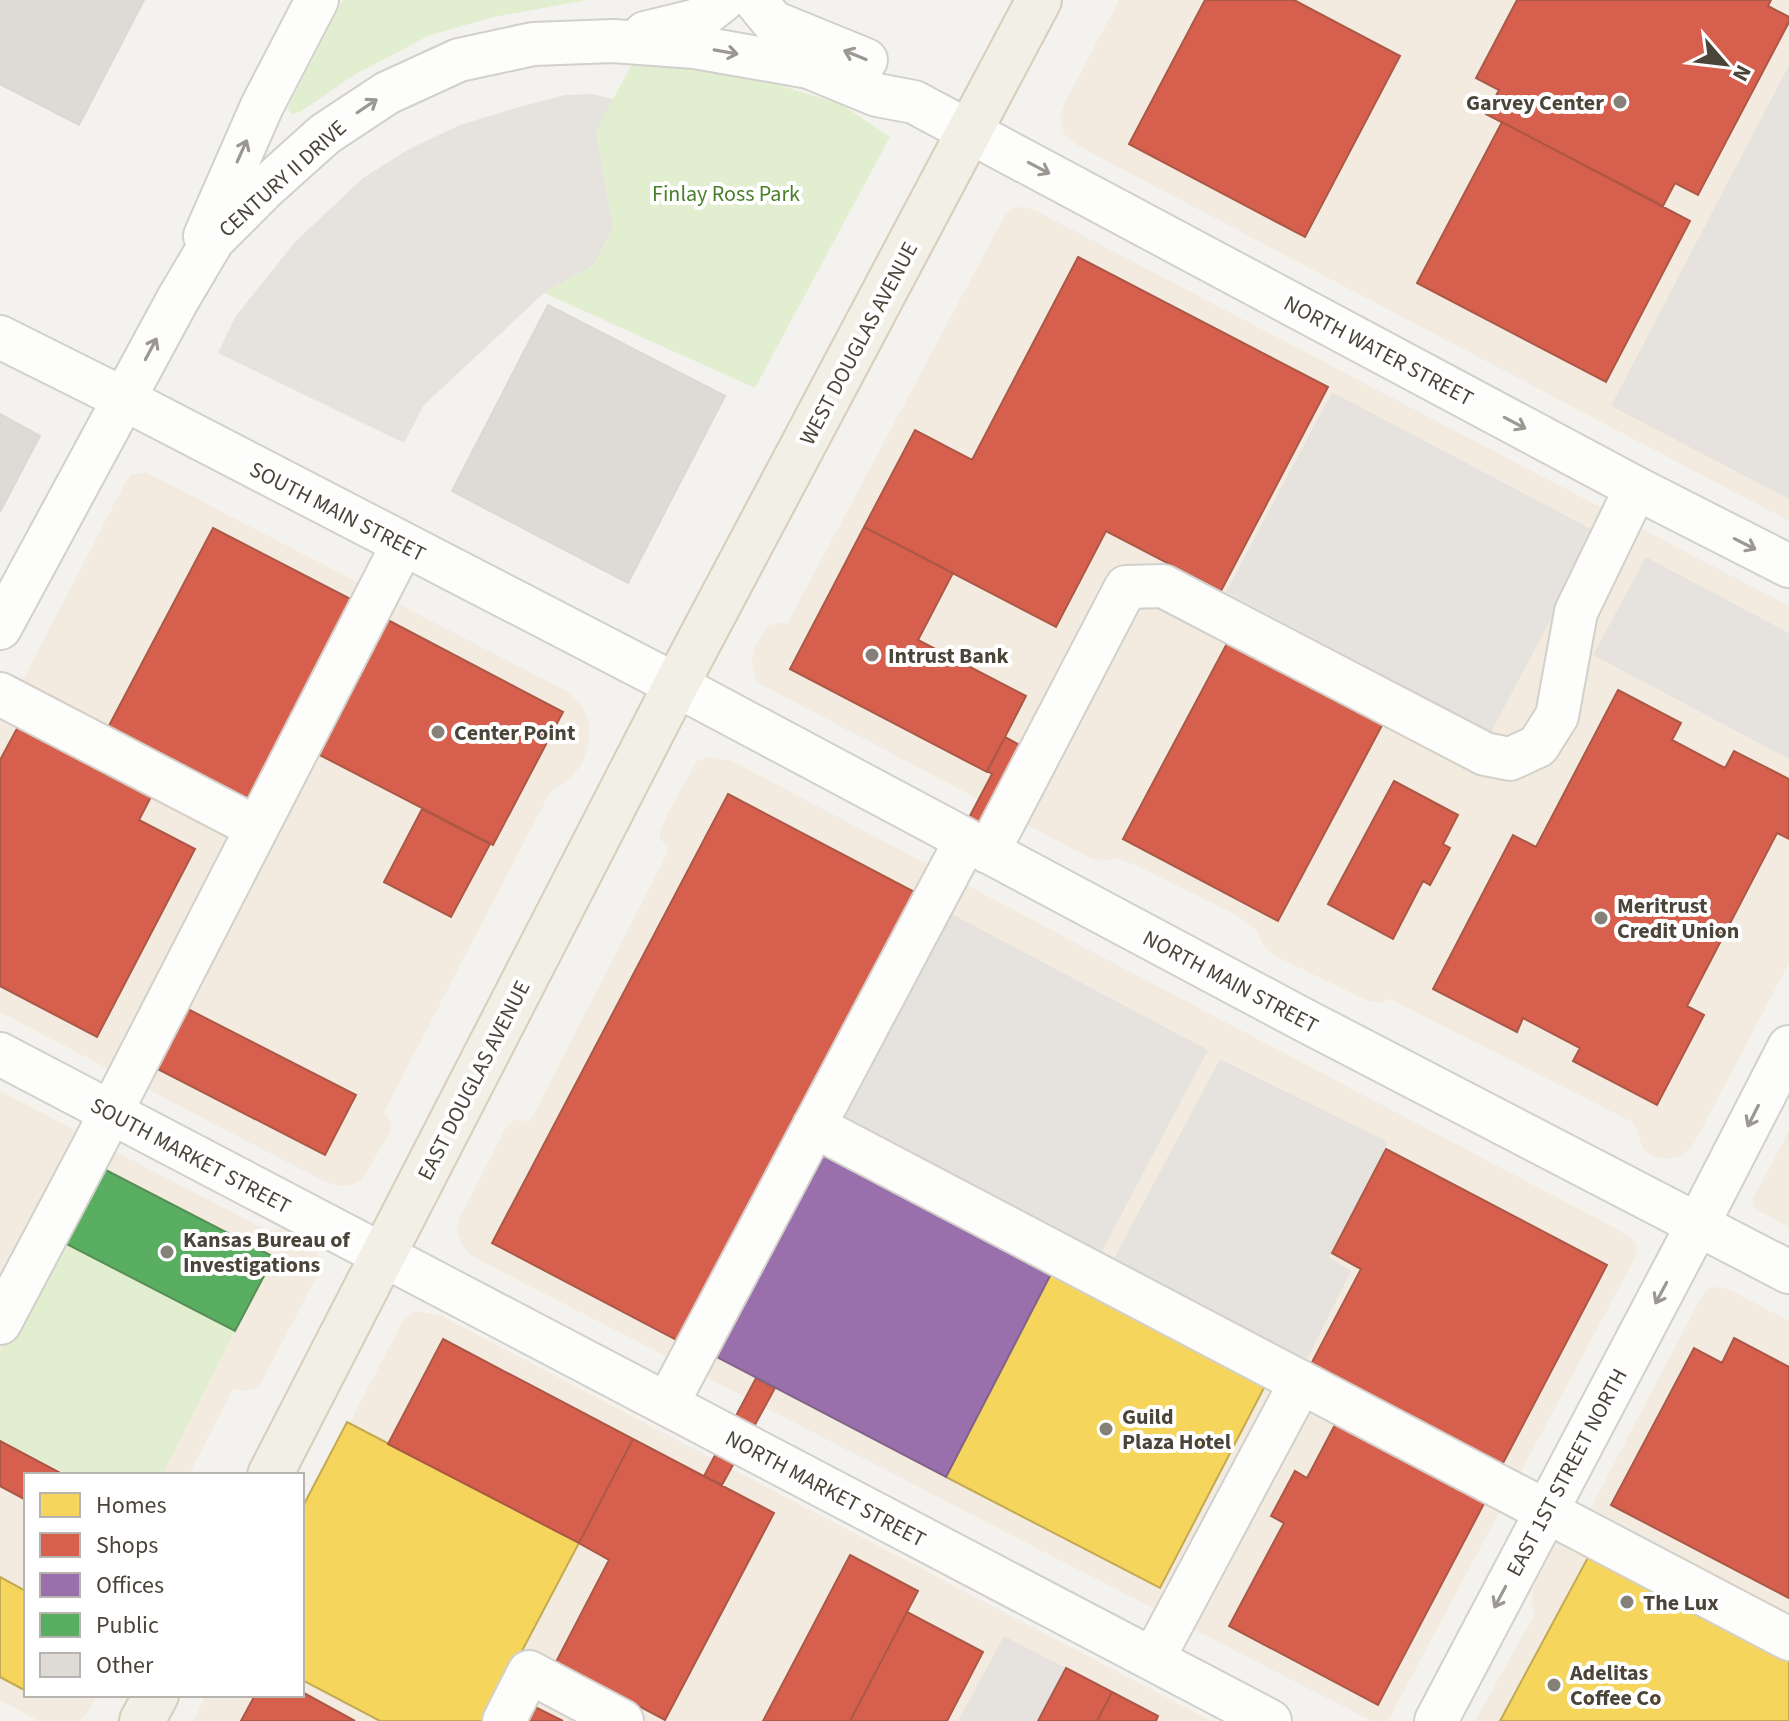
<svg xmlns="http://www.w3.org/2000/svg" width="1789" height="1721" font-family="'Source Sans 3',sans-serif">
	<rect width="100%" height="100%" fill="#f4f2ee"/>
	<path fill="#f3ebdf" d="M1119,0H1789V521L1080,147L1066,137L1061,126L1060,116L1064,104Z
		M1022,207L1033,209L1789,606V963L1696,1140L1689,1150L1679,1157L1667,1159L1654,1157L1643,1149L1634,1123L1390,999L1381,1003L1368,1001L1273,955L1264,946L1255,929L1236,915L1133,864L1118,859L1098,861L1088,857L764,686L755,680L752,658L756,645L768,626L778,622L787,624L1005,215L1013,208Z
		M139,473H146L161,480L570,693L583,707L588,719L590,735L588,747L583,762L573,776L553,790L546,800L384,1112L390,1121L391,1131L361,1181L351,1185L339,1186L325,1182L0,1012V724L124,485L131,474Z
		M710,757L732,761L1628,1235L1635,1242L1637,1249L1635,1258L1390,1717L1386,1721H1371L470,1255L462,1245L457,1232L459,1219L506,1127L513,1120L529,1121L534,1114L668,851V845L660,840V830L671,807L697,761Z
		M0,1091L268,1231L284,1228L294,1230L307,1238L314,1246L319,1259V1272L260,1385L254,1389L244,1391L233,1389L189,1475H26V1695H97L88,1713L80,1721H39L0,1700Z
		M1789,1131V1227L1759,1211L1753,1206V1198Z
		M1719,1287L1729,1289L1789,1321V1721H1475L1534,1615L1532,1602L1533,1588L1557,1540L1575,1538L1701,1297L1709,1288Z
		M416,1311L440,1315L453,1322L1211,1721H193L206,1695H302V1513L404,1319Z"/>
	<path fill="#e1eecf" d="M343,0H587L494,17L430,35L354,75L300,112L292,114L288,109L291,101Z
		M634,61L749,76L841,104L890,137L755,388L544,293L594,265L613,229L596,130Z
		M59,1240L235,1331L162,1475H70L0,1440V1352Z"/>
	<path fill="#e6e3df" d="M1789,65V499L1611,406Z
		M593,94L613,99L596,131L613,228L594,265L544,293L424,405L404,443L218,353L235,317L295,242L363,178L409,149L460,125L519,107L565,95Z
		M1332,392L1597,532L1491,732L1226,592Z
		M1646,557L1789,633V759L1593,655Z
		M950,913L1208,1050L1099,1257L840,1121Z
		M1220,1059L1388,1142L1329,1257L1351,1271L1305,1363L1112,1262Z
		M1004,1636L1066,1668L1037,1721H958Z"/>
	<path fill="#f6d55c" stroke="#c3aa52" stroke-width="2" d="M1053,1270L1267,1382L1160,1588L946,1477Z
		M347,1422L579,1543L485,1721H380L302,1680V1508Z
		M1592,1550L1789,1653V1721H1500Z
		M0,1577L26,1591V1691L0,1677Z"/>
	<path fill="#d6604d" stroke="#ac5847" stroke-width="2" d="M1205,0H1294L1400,56L1305,237L1129,144Z
		M1517,0H1771L1768,6L1789,17V22L1698,195L1675,183L1663,206L1486,114L1499,90L1476,78Z
		M1502,122L1690,221L1606,382L1417,283Z
		M1078,257L1328,387L1221,591L1106,531L1056,627L864,527L915,430L972,460Z
		M864,527L953,573L918,640L1026,696L987,772L790,669Z
		M213,528L362,605L252,815L103,737Z
		M384,618L563,712L493,845L314,752Z
		M1232,634L1387,716L1278,921L1123,839Z
		M1618,690L1681,723L1672,740L1725,768L1734,751L1789,779V839L1777,833L1687,1006L1704,1015L1657,1105L1573,1061L1580,1048L1523,1018L1517,1032L1433,989L1513,835L1536,847Z
		M21,721L154,791L139,820L195,849L97,1037L0,986V760Z
		M1005,737L1025,748L926,938L924,903L992,774L987,771Z
		M1394,781L1458,815L1443,844L1450,848L1430,885L1423,881L1393,939L1328,904Z
		M728,794L920,895L684,1344L492,1243Z
		M422,809L490,844L451,917L384,882Z
		M178,1004L356,1095L325,1155L148,1064Z
		M1386,1149L1607,1265L1501,1467L1310,1366L1361,1269L1332,1253Z
		M1734,1338L1789,1367V1598L1611,1505L1694,1348L1722,1363Z
		M443,1339L633,1439L579,1543L388,1444Z
		M756,1378L775,1388L722,1485L704,1476Z
		M1338,1419L1487,1498L1378,1705L1229,1626L1284,1523L1271,1516L1295,1471L1307,1478Z
		M633,1439L774,1513L665,1720L556,1662L609,1560L579,1543Z
		M0,1441L64,1475H26V1500L0,1486Z
		M850,1555L918,1591L850,1721H763Z
		M907,1612L983,1652L947,1721H850Z
		M1066,1668L1112,1692L1097,1721H1038Z
		M302,1692L355,1721H241L255,1695H302Z
		M1112,1692L1158,1716L1156,1721H1097Z
		M533,1706L563,1721H525Z"/>
	<path fill="#9970ab" stroke="#826389" stroke-width="2" d="M821,1150L1053,1270L946,1477L713,1355Z"/>
	<path fill="#5aae61" stroke="#568e55" stroke-width="2" d="M98,1166L274,1257L235,1331L59,1240Z"/>
	<path fill="#dedbd6" stroke="#dcd9d4" stroke-width="2" d="M0,0H144L79,125L0,84Z
		M548,305L725,396L628,583L452,491Z
		M0,414L40,436L0,512Z"/>
	<g fill="none" stroke-linecap="round" stroke-linejoin="round">
		<g stroke="#d2d0cb" stroke-width="46">
			<path id="minor" d="M755,0L773,22L866,60
				M645,33L698,20L723,0
				M205,236L262,106L317,0
				M0,337L124,399L676,685L1302,1019L1789,1272
				M0,628L178,299L213,240L267,186L325,134L387,93L459,60L533,44L613,41L695,47L809,67L877,95L914,102L1636,488L1789,566
				M0,694L257,828
				M988,852L1126,587L1163,586L1485,754L1510,759L1538,746L1557,716L1576,612L1636,488
				M0,1054L1270,1721
				M814,1126L1789,1639
				M0,1323L92,1149L403,544
				M667,1404L966,840
				M1153,1659L1301,1382
				M504,1721L529,1672L622,1721
				M1436,1721L1698,1224L1789,1047"/>
		</g>
		<g stroke="#d6cebb" stroke-width="48">
			<path id="major" d="M270,1475L676,685L1039,0
				M142,1721L156,1695"/>
		</g>
		<use href="#minor" stroke="#fdfdfc" stroke-width="42"/>
		<use href="#major" stroke="#f2efe6" stroke-width="44"/>
	</g>
	<defs><path id="oneway-shaft" d="M-6 0H5M1.5-3L5.5 0L1.5 3" fill="none" stroke-width="1.6" stroke-linecap="round" stroke-linejoin="round" transform="scale(2)"/></defs>
	<g stroke="#9b9791">
		<use href="#oneway-shaft" transform="translate(726 52) rotate(10)"/>
		<use href="#oneway-shaft" transform="translate(855 55) rotate(-158)"/>
		<use href="#oneway-shaft" transform="translate(367 106) rotate(-34)"/>
		<use href="#oneway-shaft" transform="translate(242 151) rotate(-66)"/>
		<use href="#oneway-shaft" transform="translate(1039 168) rotate(28)"/>
		<use href="#oneway-shaft" transform="translate(151 349) rotate(-62)"/>
		<use href="#oneway-shaft" transform="translate(1515 423) rotate(28)"/>
		<use href="#oneway-shaft" transform="translate(1745 544) rotate(27)"/>
		<use href="#oneway-shaft" transform="translate(1753 1116) rotate(117)"/>
		<use href="#oneway-shaft" transform="translate(1661 1293) rotate(118)"/>
		<use href="#oneway-shaft" transform="translate(1500 1597) rotate(118)"/>
	</g>
	<g fill="#868178" stroke="#fff" stroke-width="3">
		<circle cx="1620" cy="102" r="8"/>
		<circle cx="872" cy="655" r="8"/>
		<circle cx="438" cy="732" r="8"/>
		<circle cx="1601" cy="918" r="8"/>
		<circle cx="167" cy="1252" r="8"/>
		<circle cx="1106" cy="1429" r="8"/>
		<circle cx="1627" cy="1602" r="8"/>
		<circle cx="1554" cy="1685" r="8"/>
	</g>
	<g text-anchor="middle" stroke-width="8" stroke-linejoin="round" paint-order="stroke">
		<g font-size="22" font-weight="bold" fill="#4b4439" stroke="#fff" text-anchor="start">
			<text x="1604" y="110" text-anchor="end">Garvey Center</text>
			<text x="888" y="663">Intrust Bank</text>
			<text x="454" y="740">Center Point</text>
			<text x="1617" y="913">Meritrust<tspan x="1617" dy="25">Credit Union</tspan></text>
			<text x="183" y="1247">Kansas Bureau of<tspan x="183" dy="25">Investigations</tspan></text>
			<text x="1122" y="1424">Guild<tspan x="1122" dy="25">Plaza Hotel</tspan></text>
			<text x="1643" y="1610">The Lux</text>
			<text x="1570" y="1680">Adelitas<tspan x="1570" dy="25">Coffee Co</tspan></text>
		</g>
		<g font-size="22" fill="#4b4439" stroke="#fff">
			<text transform="translate(282 178) rotate(-42)" y="8">CENTURY II DRIVE</text>
			<text transform="translate(858 343) rotate(-62)" y="8">WEST DOUGLAS AVENUE</text>
			<text transform="translate(1379 350) rotate(28)" y="8">NORTH WATER STREET</text>
			<text transform="translate(338 511) rotate(27)" y="8">SOUTH MAIN STREET</text>
			<text transform="translate(1231 981) rotate(28)" y="8">NORTH MAIN STREET</text>
			<text transform="translate(473 1080) rotate(-63)" y="8">EAST DOUGLAS AVENUE</text>
			<text transform="translate(191 1155) rotate(28)" y="8">SOUTH MARKET STREET</text>
			<text transform="translate(1566 1472) rotate(-62)" y="8">EAST 1ST STREET NORTH</text>
			<text transform="translate(826 1488) rotate(28)" y="8">NORTH MARKET STREET</text>
		</g>
		<g font-size="22" fill="#4a7f2a" stroke="#fff">
			<text x="726" y="201">Finlay Ross Park</text>
		</g>
	</g>
	<rect x="24" y="1473" width="280" height="224" fill="#ffffff" stroke="#b7b4b0" stroke-width="2"/>
	<rect x="40" y="1493" width="40" height="24" fill="#f6d55c" stroke="#b7b4b0" stroke-width="2"/>
	<text x="96" y="1513" font-size="24" fill="#4b4439">Homes</text>
	<rect x="40" y="1533" width="40" height="24" fill="#d6604d" stroke="#b7b4b0" stroke-width="2"/>
	<text x="96" y="1553" font-size="24" fill="#4b4439">Shops</text>
	<rect x="40" y="1573" width="40" height="24" fill="#9970ab" stroke="#b7b4b0" stroke-width="2"/>
	<text x="96" y="1593" font-size="24" fill="#4b4439">Offices</text>
	<rect x="40" y="1613" width="40" height="24" fill="#5aae61" stroke="#b7b4b0" stroke-width="2"/>
	<text x="96" y="1633" font-size="24" fill="#4b4439">Public</text>
	<rect x="40" y="1653" width="40" height="24" fill="#dedbd6" stroke="#b7b4b0" stroke-width="2"/>
	<text x="96" y="1673" font-size="24" fill="#4b4439">Other</text>
	<g transform="translate(1725 64) rotate(118)" stroke="#ffffff" stroke-width="6" paint-order="stroke">
	<path d="M0-6L14 30L0 20L-14 30Z" fill="#4b4439"/>
	<text y="-12" font-size="22" font-weight="bold" text-anchor="middle" fill="#4b4439">N</text>
	</g>
</svg>
